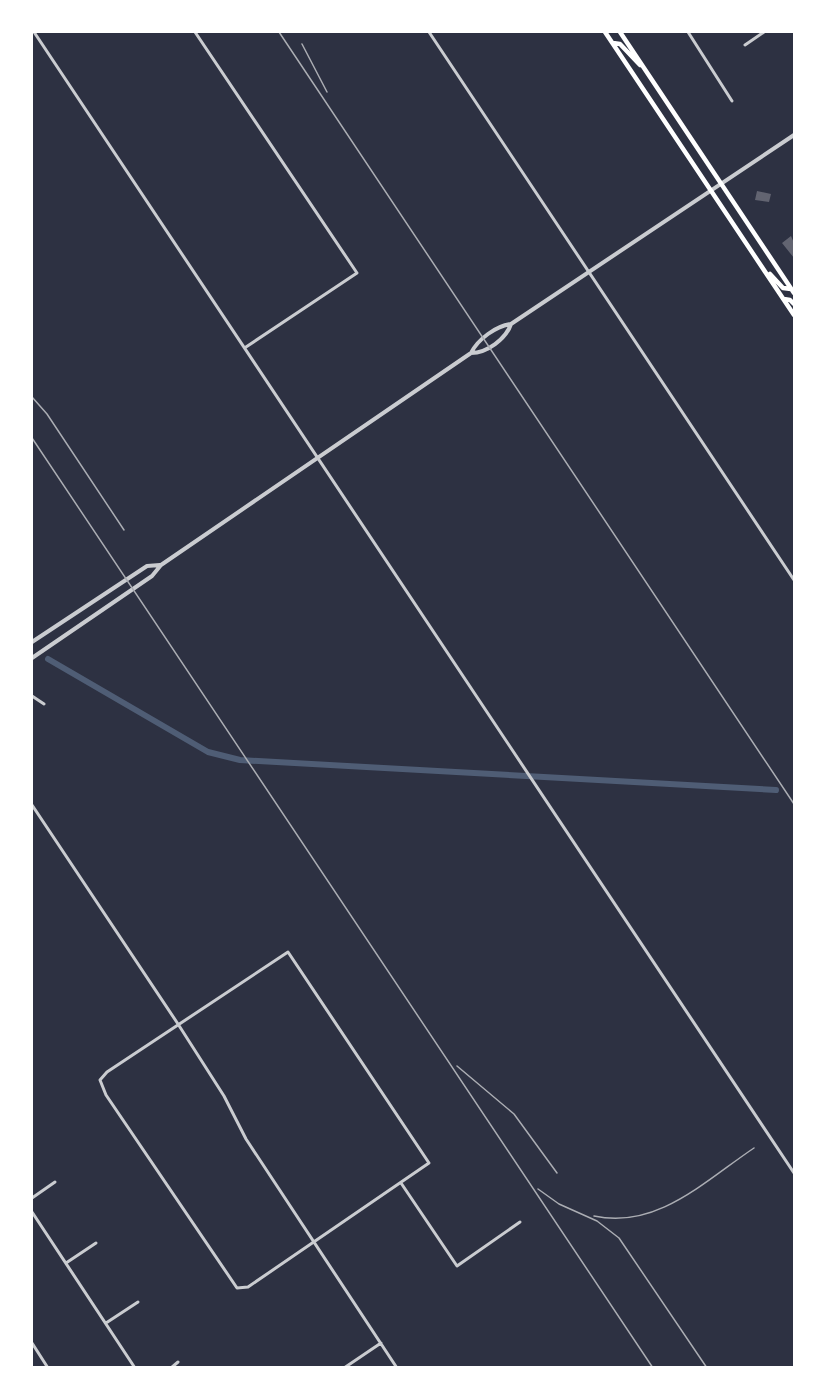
<svg xmlns="http://www.w3.org/2000/svg" width="826" height="1399" font-family="'Roboto Condensed',sans-serif">
	<rect width="100%" height="100%" fill="#2d3142"/>
	<g fill="none" stroke-linecap="round" stroke-linejoin="round">
		<path stroke="#4f5d75" stroke-width="6" d="M48,659L208,752L240,760L776,790"/>
	</g>
	<path fill="#626471" d="M757,191L771,194L769,202L755,200Z
		M791,236L794,243V258L782,243Z"/>
	<g fill="none" stroke-linecap="round" stroke-linejoin="round">
		<path stroke="#caccd0" stroke-width="3" d="M34,32L794,1173
			M195,32L357,273L246,347
			M429,32L794,580
			M688,32L732,101
			M745,45L764,32
			M32,696L44,704
			M32,805L178,1024L224,1096L246,1139L397,1368
			M288,952L429,1163L248,1287L237,1288L106,1095L100,1080L107,1072Z
			M401,1183L457,1266L520,1222
			M32,1198L55,1182
			M32,1212L135,1368
			M66,1263L96,1243
			M106,1323L138,1302
			M32,1343L48,1368
			M171,1368L178,1362
			M344,1368L381,1343"/>
		<path stroke="#caccd0" stroke-width="4" d="M471,353C487,353 506,339 511,324
			M32,642L147,566L160,565
			M32,658L152,576L161,565L471,353C478,339 496,326 511,324L794,135"/>
		<path stroke="#fff" stroke-width="4.5" d="M605,32L794,315
			M620,32L794,293
			M613,43L620,44L640,65
			M770,274L783,288L791,289
			M784,299L790,300L794,304"/>
		<path stroke="#abadb3" stroke-width="1.5" d="M279,32L794,804
			M302,44L327,92
			M32,397L47,414L124,530
			M32,438L653,1368
			M457,1066L514,1114L557,1173
			M538,1189L559,1204L597,1221L619,1238L707,1368
			M594,1216C657,1230 706,1180 754,1148"/>
	</g>
	<rect width="826" height="1399" fill="none" stroke="#ffffff" stroke-width="66"/>
</svg>
